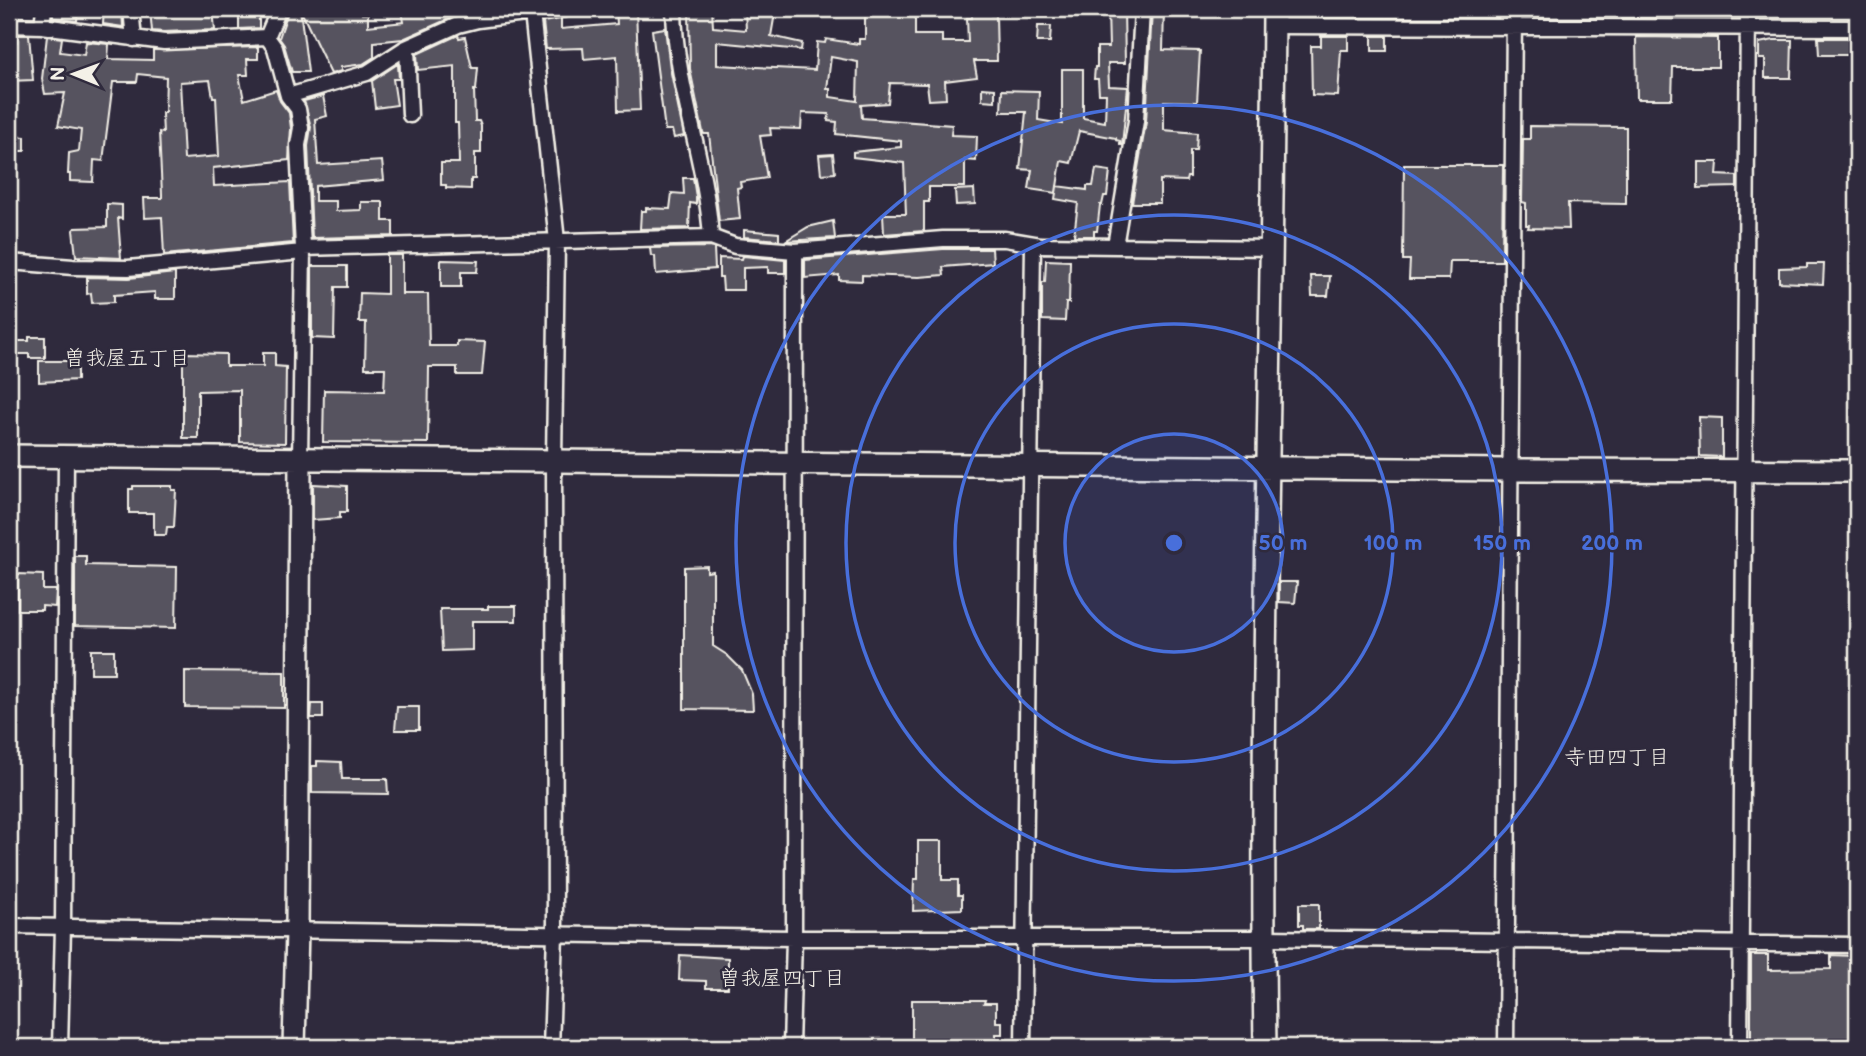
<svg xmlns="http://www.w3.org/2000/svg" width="1866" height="1056" font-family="'Balsamiq Sans','Klee One',sans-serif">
	<rect width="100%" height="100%" fill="#2f2a3d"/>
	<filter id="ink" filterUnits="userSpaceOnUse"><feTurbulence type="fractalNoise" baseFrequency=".0143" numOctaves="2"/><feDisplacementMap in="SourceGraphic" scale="14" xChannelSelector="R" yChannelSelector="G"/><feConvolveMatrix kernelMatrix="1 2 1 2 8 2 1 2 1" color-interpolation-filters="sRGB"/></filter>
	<g filter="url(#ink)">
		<path fill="#56525f" stroke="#f4f1e8" stroke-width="2" fill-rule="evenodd" d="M53,9H78L77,21L53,18Z
			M104,9H122L123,27L103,24Z
			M150,9H213L215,30L164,32L152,31Z
			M239,9H259V28L239,29Z
			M289,9H362V14H368V26L404,22L402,11L411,9H451L453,17L403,39L374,42V57L363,64L341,67V71L331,74L300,9L308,72H292L284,45L279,38Z
			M616,9L636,10L640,110L618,111L617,56L584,59L583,48L546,49L543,22L561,19V29L617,24Z
			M689,9H712L713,27L746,30L745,9L775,13L771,36L802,43L801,50L717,42V65L815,70L817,42L825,43L826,39L859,44V39H865V9H915V35H942V42H968L967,18H972V10L992,9V15H996L997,61H974L977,77L945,81L946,99L929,100L927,84L890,83L888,103L861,105L862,118L952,125L951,135L977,136L976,161L965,160V187H929V202H924V231L884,234L883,214H906L904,163L853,157V152L901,147V141L836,134L837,122L828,121L829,114L802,113L801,129L770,128L771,135L760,136L767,178L740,182L741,187L737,188L740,219L719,221L709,134H704L703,132L690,69ZM831,57L858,62L857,101L830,97V89H827Z
			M1108,9H1124L1125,63H1108L1109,86L1128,87L1122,145H1120V141L1116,140V138L1079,131L1071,163L1061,161L1056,193L1029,189L1032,170L1020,169L1026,112H1001L1002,90L1039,91L1038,120L1062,124V69H1083V118L1105,122L1106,94H1099L1098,79H1094L1095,67H1097V47H1109Z
			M1152,9H1164L1163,50L1200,51L1197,102L1164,101V130L1197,133L1196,150H1190V177H1187L1186,181L1160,180V203H1132L1146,122Z
			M1611,9H1679L1678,18H1611Z
			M1038,26H1051L1050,42H1037Z
			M665,28L670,68L684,136L674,138L672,130H665L652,30Z
			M17,35H29L33,80L9,81V42H17Z
			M458,35L459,38L465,37L472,68H478L476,90H474L475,121H479L481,126V153H475V179H471V189L446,188V185H441V163H459L458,123H455V66L418,70L417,54Z
			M47,36L62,38L60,52L84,55L86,42L109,44L108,59L153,60V50L258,47V59H247L248,75H239L244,100L276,90L280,101L289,113L291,128L289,160L213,168L214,186L290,182L293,243L164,255L162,217L145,218L144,198H162V194L159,132L163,133L162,113H165L166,77L138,74L137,82H113L103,161L94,160L93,182L70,181V174H68L69,153L79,151L81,130L58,126L65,93L45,94L42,79ZM210,80L213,97H216L219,156L184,159L180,82Z
			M1321,36H1348V50H1341L1338,96L1312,95L1311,46H1321Z
			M1372,36H1387V51H1372Z
			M1636,37L1718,38V67H1673L1672,99H1637Z
			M1818,38H1857V55H1819Z
			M1774,40H1792L1791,78H1765V59H1759V43Z
			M396,65H398L399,79H393L397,105L375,108L372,81Z
			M982,88L995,89V101L982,100Z
			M323,96L327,116L315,119L318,165L382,161L384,180L315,186V201H336V211L361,210V202H383V221H393V236L312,238L308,146L311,127L304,101Z
			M1530,126L1626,127V204L1568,203L1569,229L1528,228L1529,225H1526V203L1522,202L1523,139H1530Z
			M9,136L25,137V151H9Z
			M833,154L835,173L821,174L819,155Z
			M1698,162H1718L1717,175L1737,176V187L1698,188Z
			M1404,165H1503L1502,261H1450L1449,279H1409L1410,260H1403Z
			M1096,169L1110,171L1107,196H1104L1102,205H1100L1097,231H1094V236H1074L1078,203L1055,199L1057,186L1087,190V186H1093Z
			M683,178H693L696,197V204L690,203L689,228L640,229L641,211H646V208L670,209L672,193L684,194Z
			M974,189L975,204L956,205L955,190Z
			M107,204L122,205V219L118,218L121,258L76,256L73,230L75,228L107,227Z
			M833,221L835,238L785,241L808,227Z
			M744,230L779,233V240L744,237Z
			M709,247L714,248L715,269L656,274L655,256H651L650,248Z
			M943,249H992L993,263L943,267L944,275L919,277L862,275V281L839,280V275L805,278V260Z
			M387,255H402V294H428L429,346H457V341L485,342L482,375H457V367H429L428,443L323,442L324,390L384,391L385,368H365L366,322H359L360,293L387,294Z
			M743,256L785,260V273H768V267L743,268V290H723L722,277H719V258L742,259Z
			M441,260L478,261L477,272H461V287H441Z
			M1046,260L1070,261L1069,303H1066L1065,321L1042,320V282H1045Z
			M1807,264H1824L1823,284L1779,282V268L1807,267Z
			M312,266H347V287H335L334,339L312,338Z
			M175,273V299H155V292L114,295V302L92,303L91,293L87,294V277L129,278Z
			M1311,276H1330L1328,296H1312Z
			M29,337H45V358H29V354H9V341H29Z
			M183,353L226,354V366H263V353H275V366L286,367L285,443L240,442V390L198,391V438H183Z
			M39,361H69V364H77V380L39,382Z
			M1699,417L1722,418V457L1700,456Z
			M313,484L347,486V512H340V518L313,520Z
			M133,486H172V490H176L174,527H167L166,535H154V513H129V489H133Z
			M75,556H86V565L177,567L176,628L75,626Z
			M707,566V572L713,571V646L727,655L742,670L752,694L753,710L684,709V567Z
			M18,574L43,575V590H56L55,607L42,606V610H18Z
			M1279,582H1297L1295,603L1279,602Z
			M488,606H516V621H472V650L442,651L440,609H488Z
			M91,650H114V673H91Z
			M185,671L284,672V708L185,707Z
			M312,704H323V718H311Z
			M397,707H419V730H395Z
			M317,761L341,762L342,779H387L388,794L312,793V766H317Z
			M918,841H942V880H958V895H962V909L913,911L914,879H918Z
			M1299,904H1319V929H1303V925H1299Z
			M680,955L728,958V988H706V981L679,980Z
			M1751,955H1768V970L1831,969V955L1853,956V1047H1783L1751,1044Z
			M912,1000H985L984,1003H996V1022H1002V1034H996V1046H912Z"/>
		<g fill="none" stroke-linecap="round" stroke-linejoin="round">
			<g stroke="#f4f1e8" stroke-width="19">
				<path id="street" d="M131,9L134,39
					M674,9C675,86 706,160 711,237
					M532,13L557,241L554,461L555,935L551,1047
					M9,25L42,26L164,42L267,37
					M42,26L44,9
					M1274,26L1857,28
					M267,37L275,48L288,96L298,109L301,128L298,145L303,248L300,459
					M267,37L279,9
					M407,48L410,115
					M288,96L367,73L404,49L458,25L478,20L566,9
					M1115,246L1136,121L1142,9
					M303,248L711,237L735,246L795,251L943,239H1005L1041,245L1271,248
					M9,262L73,267L128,268L303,252
					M9,926L794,938H1263L1857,945
					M60,1047L63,927L66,456
					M791,1047L794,938L795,251
					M1023,1047L1033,244
					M1506,1047L1514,9
					M1740,1047L1748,9"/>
			</g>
			<g stroke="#f4f1e8" stroke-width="26">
				<path id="secondary" d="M9,456L1509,470L1857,471
					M294,1047L297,930L300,459
					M1265,1047C1260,701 1272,355 1274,9"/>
			</g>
			<use href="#street" stroke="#2f2a3d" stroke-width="14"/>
			<use href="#secondary" stroke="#2f2a3d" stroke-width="21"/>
		</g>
	</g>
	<circle cx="1174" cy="543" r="109" fill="#486fdb" fill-opacity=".12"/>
	<g fill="none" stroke="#486fdb" stroke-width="3.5">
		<circle cx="1174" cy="543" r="109"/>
		<circle cx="1174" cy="543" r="219"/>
		<circle cx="1174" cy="543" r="328"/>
		<circle cx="1174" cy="543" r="438"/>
	</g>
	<g text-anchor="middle" stroke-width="5" stroke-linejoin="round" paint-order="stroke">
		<g font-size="21" fill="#f4f1e8" stroke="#2f2a3d">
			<text x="127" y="365">曽我屋五丁目</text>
			<text x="1617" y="764">寺田四丁目</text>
			<text x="782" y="985">曽我屋四丁目</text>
		</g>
	</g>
	<circle cx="1174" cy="543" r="10" fill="#486fdb" stroke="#2f2a3d" stroke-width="3.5"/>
	<g font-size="21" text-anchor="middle" font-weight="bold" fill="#486fdb" stroke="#2f2a3d" stroke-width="5" stroke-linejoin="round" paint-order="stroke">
		<text x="1283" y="550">50 m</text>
		<text x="1393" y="550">100 m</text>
		<text x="1502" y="550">150 m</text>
		<text x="1612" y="550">200 m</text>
	</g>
	<rect width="1866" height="1056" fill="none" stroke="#2f2a3d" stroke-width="35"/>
	<rect x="18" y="18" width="1831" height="1021" fill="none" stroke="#f4f1e8" stroke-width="2.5" filter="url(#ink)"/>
	<g transform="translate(74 74) rotate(271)" stroke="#2f2a3d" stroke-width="5" paint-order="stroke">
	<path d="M0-5L12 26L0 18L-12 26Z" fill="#f4f1e8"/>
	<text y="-10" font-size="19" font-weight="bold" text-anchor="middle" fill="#f4f1e8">N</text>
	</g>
</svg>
